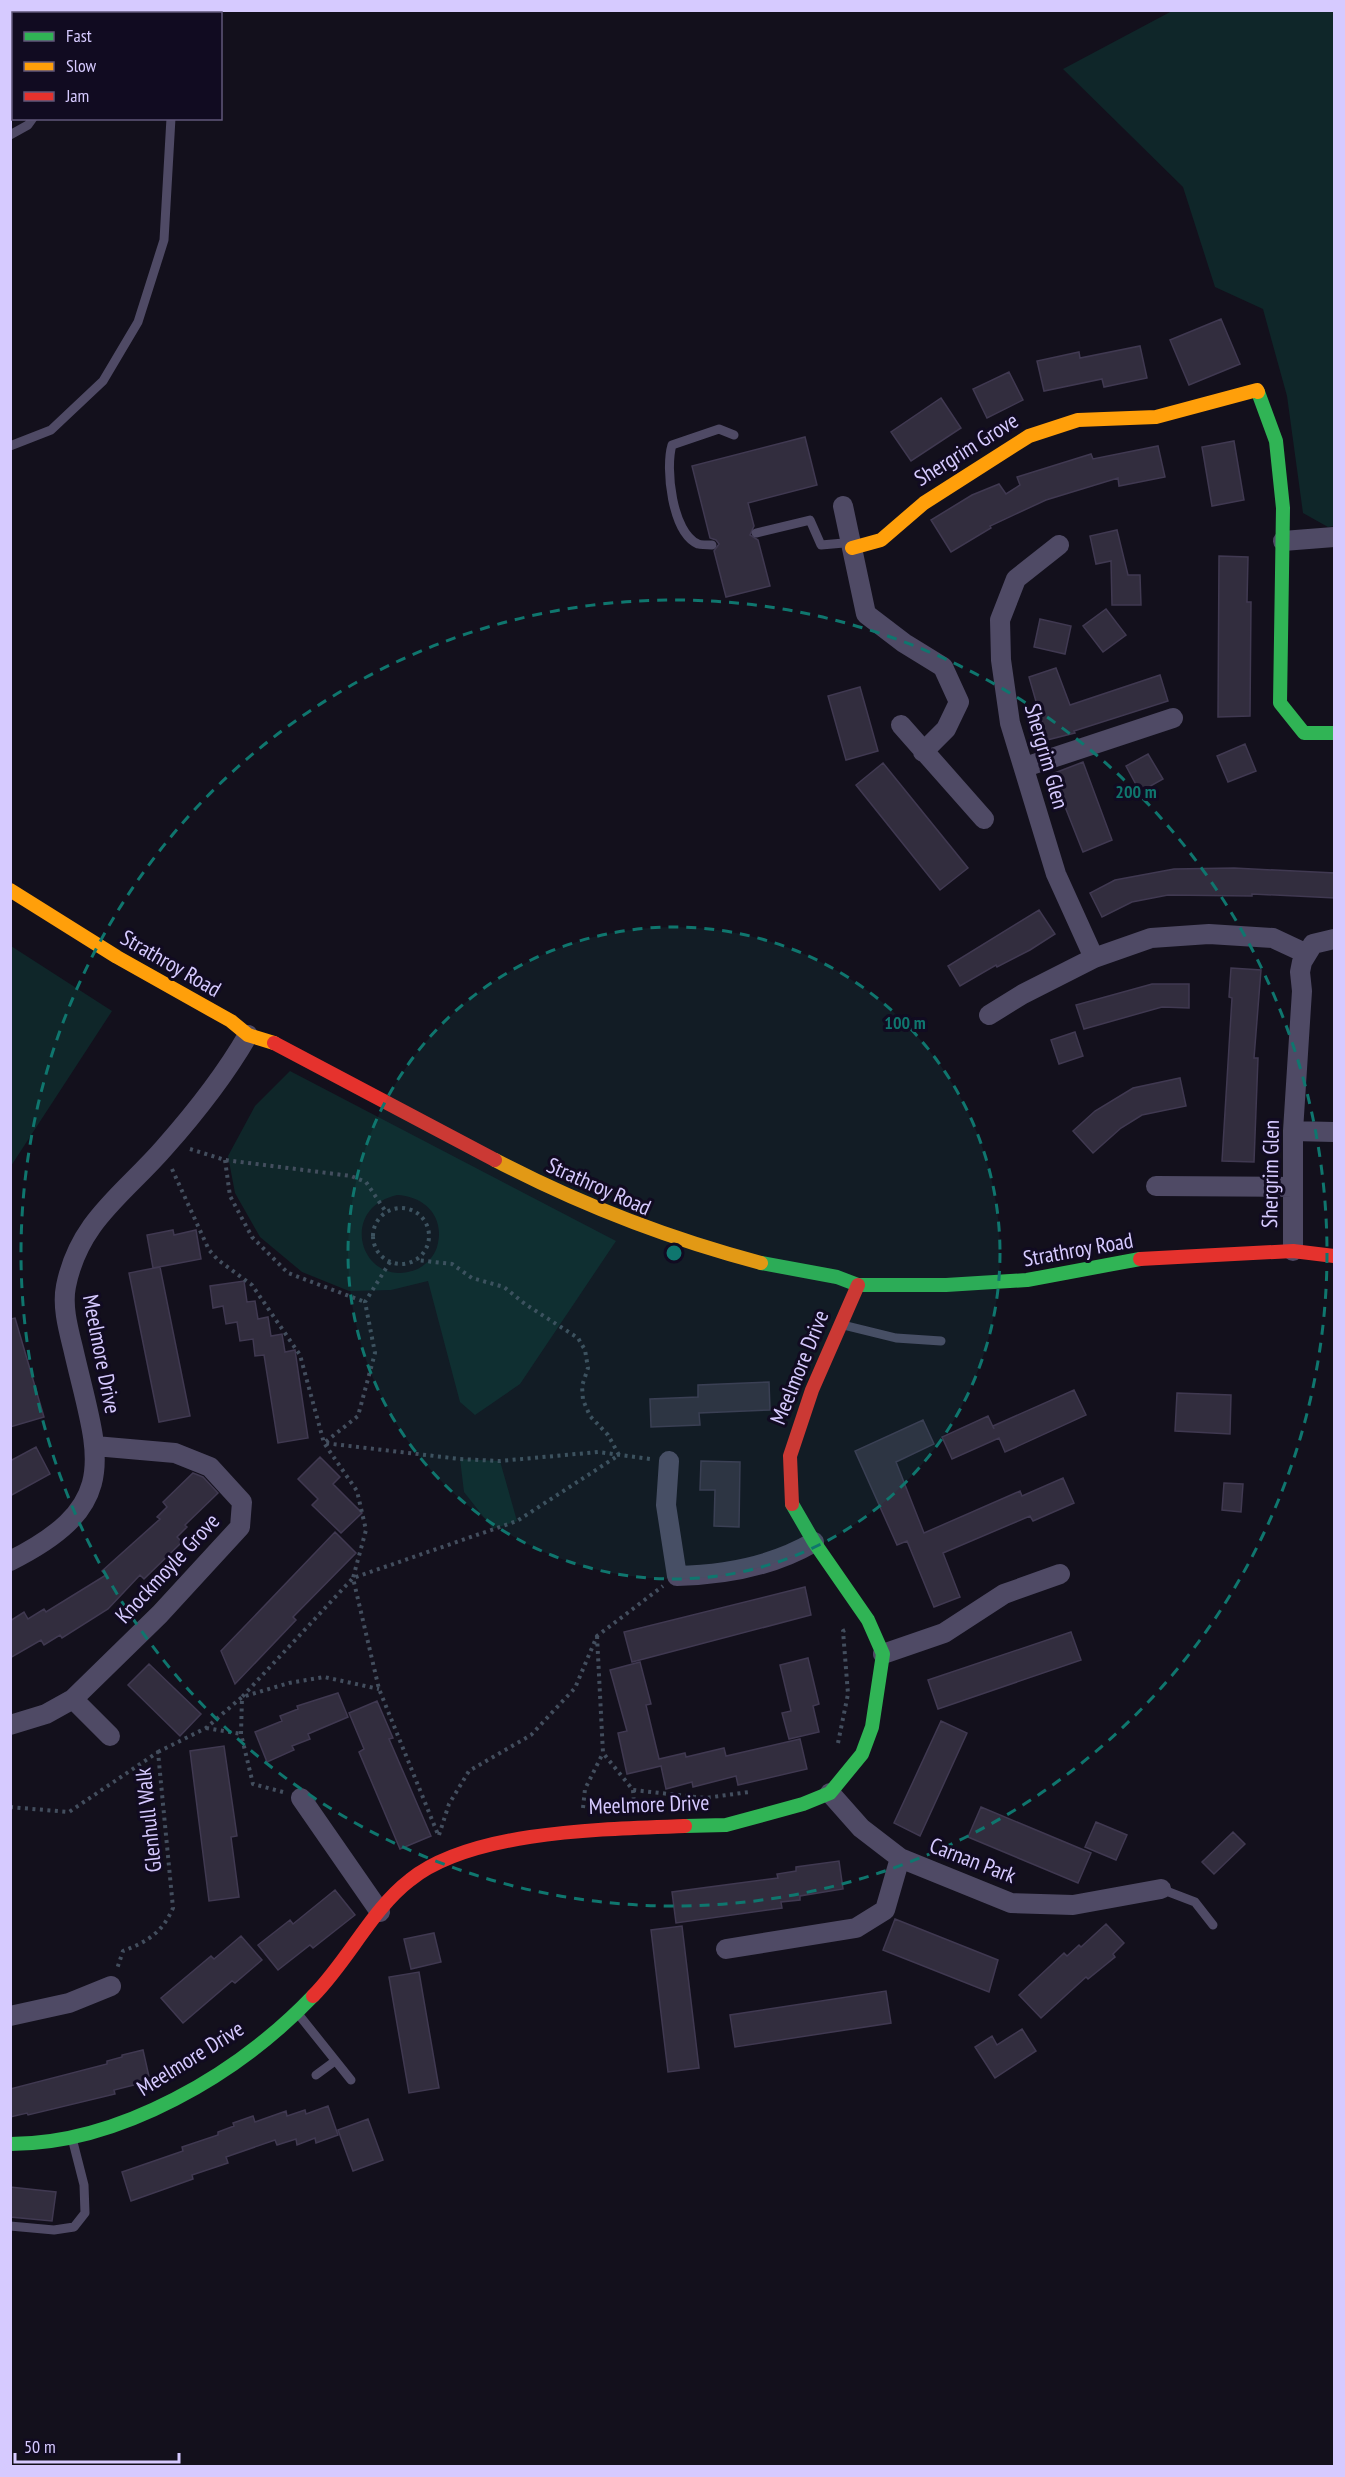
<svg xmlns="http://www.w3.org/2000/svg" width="1345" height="2477" font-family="'PT Sans Narrow',sans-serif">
	<rect width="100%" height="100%" fill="#13101c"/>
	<path fill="#0f2629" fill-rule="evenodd" d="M1172,11H1334V526L1328,527L1303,513L1287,396L1263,309L1215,287L1183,187L1063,69Z
		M11,946L112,1011L11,1166Z
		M290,1071L616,1241L520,1384L475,1415L460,1402L428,1281L391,1290L349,1291L302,1272L260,1237L235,1193L228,1156L255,1106ZM397,1195C423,1196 444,1215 438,1243C436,1255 426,1266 415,1270C362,1289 336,1209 397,1195Z
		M460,1459L500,1461L517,1521L493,1529L464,1492Z"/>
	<path fill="#322d3e" stroke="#403951" stroke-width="1.5" d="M1221,319L1240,364L1189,385L1170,340Z
		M1140,346L1147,378L1104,387L1102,379L1044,391L1037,361L1079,352L1080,358Z
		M1009,372L1023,400L987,418L973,389Z
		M941,398L961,428L911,461L891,432Z
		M805,437L817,485L748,503L754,526L750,535L758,540L770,586L726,597L714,551L719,544L716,540L710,538L692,466Z
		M1234,441L1244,500L1212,506L1202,447Z
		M1158,446L1165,477L1119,486L1118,478L1046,500L990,526L991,528L951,552L931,520L972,495L999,484L1006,494L1020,485L1017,477L1091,454L1093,459Z
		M1117,530L1128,575H1140L1141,605H1112L1111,561L1096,564L1090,536Z
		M1219,556L1248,557L1247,602H1251L1250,716L1218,717Z
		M1106,609L1126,635L1103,652L1083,626Z
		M1040,619L1071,626L1065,654L1034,647Z
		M1056,668L1070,705L1160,675L1168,701L1074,731L1075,733L1047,740L1029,677Z
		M860,687L878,751L846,760L828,696Z
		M1245,744L1256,771L1228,782L1217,756Z
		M1148,754L1163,779L1140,792L1126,766Z
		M1083,762L1112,840L1083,852L1052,774Z
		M883,763L968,868L940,890L856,785Z
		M1234,868L1335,873V898L1252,894V896L1168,895L1132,902L1102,917L1090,893L1115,880L1174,869Z
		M1039,910L1055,934L1030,950L997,967L996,965L960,986L948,966Z
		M1231,968L1261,970L1254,1058H1258L1254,1162L1222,1161L1232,998L1229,997Z
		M1152,984H1189V1008L1162,1007L1084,1029L1076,1005Z
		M1075,1032L1083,1056L1059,1064L1051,1040Z
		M1180,1078L1186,1106L1142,1115L1121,1128L1093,1153L1073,1131L1095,1111L1133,1088Z
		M173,1230L174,1235L196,1230L201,1259L153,1268L147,1235Z
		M160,1267L190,1416L159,1422L129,1273Z
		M244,1281L247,1302L255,1301L258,1319L268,1317L271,1336L282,1334L285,1352L295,1350L308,1438L278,1443L264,1355L255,1356L253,1339L240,1341L237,1322L226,1324L223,1306L213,1308L210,1286Z
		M15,1318L44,1417L10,1427V1319Z
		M769,1382L770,1410L699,1413L700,1425L651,1427L650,1399L698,1397V1385Z
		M1074,1390L1086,1415L1005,1452L999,1438L952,1459L942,1437L988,1416L994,1429L993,1426Z
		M1177,1393L1231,1395L1230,1434L1175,1431Z
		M923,1420L934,1444L896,1462L924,1533L1020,1491L1022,1496L1063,1478L1074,1503L1033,1521L1030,1516L943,1553L960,1597L934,1607L907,1541L897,1545L855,1451Z
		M36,1447L50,1474L10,1496V1461Z
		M320,1457L340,1477L333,1484L362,1513L341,1533L312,1505L318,1499L298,1479Z
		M701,1461L740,1462L739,1527L714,1526L715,1490H700Z
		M193,1473L203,1477L218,1493L185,1525L187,1527L177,1537L182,1542L144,1579L140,1575L108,1609L62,1638L60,1635L44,1645L41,1640L10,1658V1621L24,1612L28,1619L44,1609L46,1612L106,1575L102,1571L160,1519L157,1517L167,1507L163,1502Z
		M1224,1483L1243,1484L1241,1512L1222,1510Z
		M335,1532L356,1553L293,1617L296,1620L235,1684L221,1651Z
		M805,1587L811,1615L632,1662L624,1632Z
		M1071,1632L1081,1660L938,1709L928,1680Z
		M808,1658L819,1704L813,1706L819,1732L789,1739L782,1713L791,1711L780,1665Z
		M640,1662L651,1704L646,1705L659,1759L685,1753L686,1757L724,1748L726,1756L800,1739L807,1769L738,1785L736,1776L693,1787L692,1782L666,1789L661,1766L627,1774L618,1733L627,1731L610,1670Z
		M149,1664L201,1714L180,1736L128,1685Z
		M338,1693L348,1717L308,1734L310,1739L292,1746L294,1750L267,1762L255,1732L282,1721L280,1716L298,1709L297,1706Z
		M377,1701L393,1738L389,1739L431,1836L400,1849L359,1752L364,1749L349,1713Z
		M941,1721L967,1733L920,1836L894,1823Z
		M224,1746L237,1836L231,1837L239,1897L209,1901L190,1751Z
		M981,1807L1091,1853L1078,1883L968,1837Z
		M1096,1822L1127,1835L1116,1860L1085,1847Z
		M1233,1832L1245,1844L1214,1874L1202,1862Z
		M839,1861L843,1889L800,1896V1900L781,1902L782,1908L676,1923L672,1892L778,1878L777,1874L796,1871V1867Z
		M335,1890L355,1915L313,1948L310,1945L278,1970L258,1945L290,1920L293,1924Z
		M895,1919L998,1960L989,1992L883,1950Z
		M1106,1924L1124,1943L1113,1954L1115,1957L1088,1979L1086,1977L1041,2018L1019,1995L1064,1953L1067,1956L1079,1945L1081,1947Z
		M682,1926L699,2068L668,2072L651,1930Z
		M434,1933L441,1962L411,1969L404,1939Z
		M241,1936L262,1960L235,1983L232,1981L183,2023L161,1998L211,1956L214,1959Z
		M419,1972L439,2088L409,2093L389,1977Z
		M886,1991L891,2023L735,2047L730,2015Z
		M1022,2029L1036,2051L995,2078L975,2047L992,2036L997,2045Z
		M143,2050L150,2081L114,2090L115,2094L28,2115L27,2113L10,2117V2089L107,2064V2061L122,2057V2055Z
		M328,2106L338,2135L316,2143L315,2138L297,2145L296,2139L277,2145L275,2140L226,2157L228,2163L192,2175L193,2179L131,2201L122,2172L183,2151L182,2147L218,2135V2132L234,2126L233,2123L253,2116L255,2122L286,2111L287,2116L305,2110L306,2114Z
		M368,2119L383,2160L353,2171L338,2130Z
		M10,2187L56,2192L52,2221L10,2217Z"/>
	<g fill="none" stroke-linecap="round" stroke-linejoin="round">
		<path stroke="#434e5e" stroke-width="4" stroke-dasharray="3 4.5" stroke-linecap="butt" d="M190,1149L225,1160L351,1176L366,1182L386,1212
			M225,1160L230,1196L252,1237L288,1273L365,1302
			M172,1169L209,1250L218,1260L252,1285L300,1355L324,1443L357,1491L366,1530L353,1578L379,1689L439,1837
			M373 1236a28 28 0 1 1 56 0a28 28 0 1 1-56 0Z
			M390,1262L365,1302L375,1353L358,1416L324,1443L460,1459L500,1461L598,1452L650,1459
			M597,1636L603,1753L633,1790L705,1798L749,1792
			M206,1728L241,1734
			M838,1743L848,1694L843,1631L848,1629
			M158,1752L206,1728L242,1697L289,1683L324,1677L379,1689
			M633,1790L634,1804
			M283,1792L253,1784L241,1734L242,1697L353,1578L517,1521L619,1455L608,1435L590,1416L583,1400L582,1386L588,1368L585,1350L578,1338L525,1304L504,1287L472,1278L452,1264L416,1260
			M10,1807L69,1812L158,1752L173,1908C162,1933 148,1941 123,1951L117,1969
			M583,1808L585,1789L603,1753
			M439,1835L449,1804L469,1771L531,1735L575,1688L597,1636L663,1586"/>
		<path stroke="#4f4a65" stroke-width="9" d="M158,10L159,14
			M81,14L87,10
			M10,135L28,125L33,118
			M10,446L51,430L103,381L138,322L164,240L171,118
			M756,533L810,520L821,545L844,543L849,546
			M712,545C708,545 702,545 698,544C672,533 665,468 672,445L719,429L734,435
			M843,1325L896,1338L941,1341
			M1161,1889L1195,1902L1213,1925
			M299,2015L351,2080
			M316,2075L335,2061
			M10,2226L54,2230L74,2227L85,2213L84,2185L72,2138"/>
		<path stroke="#4f4a65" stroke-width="20" d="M843,506L866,614L904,643L943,667L959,702L946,729L923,752
			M1283,541L1334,537
			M1059,545L1016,579L1000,620L1001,660L1010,723L1056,874L1094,958
			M901,725L984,819
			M1025,767L1173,718
			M989,1015L1023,994L1094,958L1151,938L1209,934L1273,938L1305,953
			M1293,1131L1334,1132
			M1156,1186L1293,1187
			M1293,1251V1131L1302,991L1300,972L1302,962L1313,944L1334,939
			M669,1461L666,1505L677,1576C724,1575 773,1566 814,1542
			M10,1561C126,1503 97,1454 73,1348C68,1328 62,1306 66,1286C79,1221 124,1194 164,1148C195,1113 225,1075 248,1035
			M883,1654L944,1633L1004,1594L1060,1574
			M73,1699L110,1736
			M10,1725L46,1714L73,1699L160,1614L240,1527L242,1502L210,1467L175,1453L95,1446
			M830,1793L861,1828L900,1858L1011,1903L1073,1905L1161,1889
			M301,1798L380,1912
			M726,1949L856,1928L885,1910L900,1858
			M10,2016L69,2003L111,1986"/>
		<path stroke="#30b455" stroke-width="14" d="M1258,392L1276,441L1283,508L1280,703L1304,733H1334
			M761,1263L837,1277L858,1285H946L1027,1280L1140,1259
			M685,1826L726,1825L803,1804L830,1793L862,1754L872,1727L883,1654L868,1620L814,1542L792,1504
			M10,2144C120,2144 238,2074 313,1996"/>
		<path stroke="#ff9f0a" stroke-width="14" d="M852,548L881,540L924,503L1029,436L1078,420L1156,417L1257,390L1258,392
			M10,890L117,957L231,1021L248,1035L274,1043
			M495,1160C581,1205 666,1238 761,1263"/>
		<path stroke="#e5322d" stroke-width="14" d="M274,1043L495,1160
			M1140,1259L1293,1251L1334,1256
			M792,1504L790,1456L812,1390L858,1285
			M313,1996C348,1961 372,1909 410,1880C472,1830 607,1829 685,1826"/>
	</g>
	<circle cx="674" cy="1253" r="326" fill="#0f766e" fill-opacity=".12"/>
	<g fill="none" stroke="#0f766e" stroke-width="3" stroke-dasharray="10 8">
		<circle cx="674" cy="1253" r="326"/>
		<circle cx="674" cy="1253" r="653"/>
	</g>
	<g text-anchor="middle" stroke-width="6" stroke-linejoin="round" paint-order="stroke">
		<g font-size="22" fill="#d6caff" stroke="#110b21">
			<text transform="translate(966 449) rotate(-32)" y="8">Shergrim Grove</text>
			<text transform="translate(1047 756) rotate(74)" y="8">Shergrim Glen</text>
			<text transform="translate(171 963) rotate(30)" y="8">Strathroy Road</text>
			<text transform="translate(1270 1174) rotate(-89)" y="8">Shergrim Glen</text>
			<text transform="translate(599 1186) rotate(24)" y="8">Strathroy Road</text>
			<text transform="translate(1078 1249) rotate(-10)" y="8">Strathroy Road</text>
			<text transform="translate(102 1354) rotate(79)" y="8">Meelmore Drive</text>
			<text transform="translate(799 1367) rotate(-68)" y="8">Meelmore Drive</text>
			<text transform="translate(167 1568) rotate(-47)" y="8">Knockmoyle Grove</text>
			<text transform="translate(649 1804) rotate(-2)" y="8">Meelmore Drive</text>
			<text transform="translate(148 1820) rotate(-96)" y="8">Glenhull Walk</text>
			<text transform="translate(973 1860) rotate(21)" y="8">Carnan Park</text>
			<text transform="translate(190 2058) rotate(-32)" y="8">Meelmore Drive</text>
		</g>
	</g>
	<circle cx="674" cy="1253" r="9" fill="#0f766e" stroke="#110b21" stroke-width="3"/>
	<g font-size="18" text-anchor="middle" font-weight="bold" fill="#0f766e" stroke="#110b21" stroke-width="6" stroke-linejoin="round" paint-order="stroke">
		<text x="1136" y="798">200 m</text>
		<text x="905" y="1029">100 m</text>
	</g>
	<rect width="1345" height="2477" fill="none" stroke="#d6caff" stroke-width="24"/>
	<rect x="12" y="12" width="210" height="108" fill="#110b21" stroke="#60577a" stroke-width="1.5"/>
	<rect x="24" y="32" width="30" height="9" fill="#30b455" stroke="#60577a" stroke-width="1.5"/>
	<text x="66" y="42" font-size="18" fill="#d6caff">Fast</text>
	<rect x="24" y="62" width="30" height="9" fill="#ff9f0a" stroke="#60577a" stroke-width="1.5"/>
	<text x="66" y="72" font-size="18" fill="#d6caff">Slow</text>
	<rect x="24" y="92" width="30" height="9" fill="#e5322d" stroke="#60577a" stroke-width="1.5"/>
	<text x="66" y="102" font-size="18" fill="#d6caff">Jam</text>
	<path d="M15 2453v9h164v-9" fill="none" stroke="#d6caff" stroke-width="3"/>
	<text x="24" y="2453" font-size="18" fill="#d6caff" stroke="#110b21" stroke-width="4.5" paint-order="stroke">50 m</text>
</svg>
